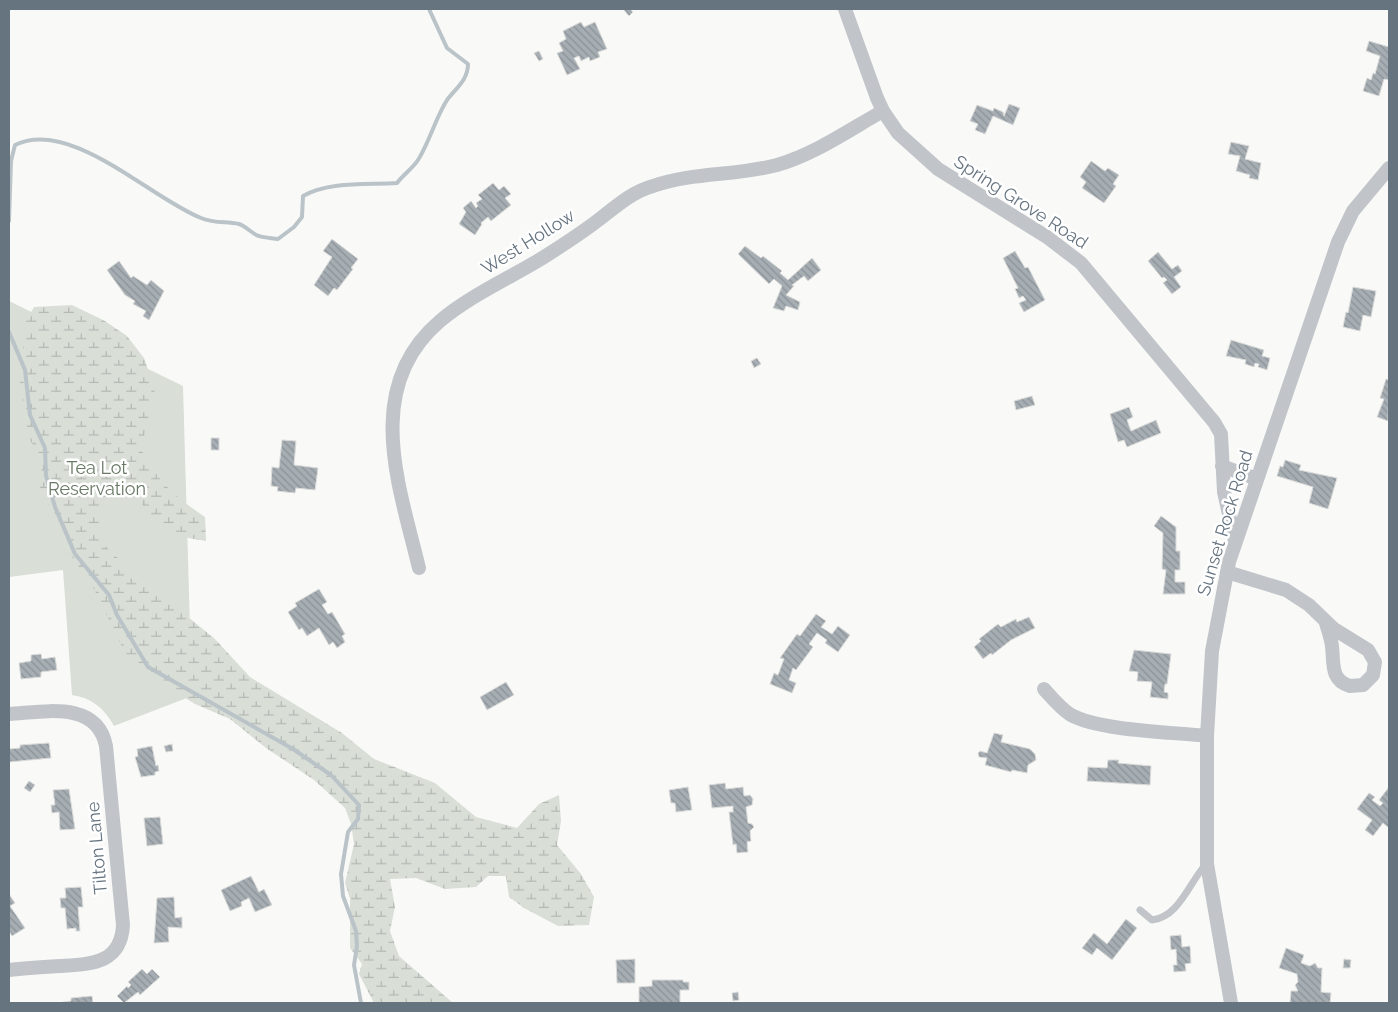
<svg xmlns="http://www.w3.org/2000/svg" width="1398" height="1012" font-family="Raleway,sans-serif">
	<defs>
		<pattern id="wetland-marsh" width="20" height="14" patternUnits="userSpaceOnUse" patternTransform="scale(1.25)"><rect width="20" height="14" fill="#d9ded7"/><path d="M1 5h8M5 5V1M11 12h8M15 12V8" fill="none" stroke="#b4b9b4"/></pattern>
		<pattern id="building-back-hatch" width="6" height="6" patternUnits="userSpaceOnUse" patternTransform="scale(1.25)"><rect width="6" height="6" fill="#a6aeb4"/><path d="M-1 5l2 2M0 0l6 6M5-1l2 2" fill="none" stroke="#8b9298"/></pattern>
	</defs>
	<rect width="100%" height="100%" fill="#f9faf8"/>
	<path fill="#d9ded7" d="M9,301L183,386L192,696L114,726C104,708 92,698 72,695L63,570L9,577Z"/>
	<path fill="url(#wetland-marsh)" d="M72,305L105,321L127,336L144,358L155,389L141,449C159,483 173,495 205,517L206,541L177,536L159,528L142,504L114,494L102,506L98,539L127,567L215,639L250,677L342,733L374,759L435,783L476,817L517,828L539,804L559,795L561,821L557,845L581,874L594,897L589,925L558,926L524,908L509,897L506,876H488L476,887L445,889L416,878L390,879L395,907L390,931L399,956L453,1003H374L359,974L362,964L350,948V899L345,883L354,844L351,824L345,808L314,780L266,748L230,719L195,704L136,668L123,649L94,589L68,551L67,529L49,506L39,485L43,463L29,438L20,384L25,323L34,307Z"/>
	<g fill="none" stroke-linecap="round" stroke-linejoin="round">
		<path stroke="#bac3c8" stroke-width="4" d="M9,221L11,161L15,145C71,118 150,198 201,218C216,224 226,221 239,224C246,226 252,234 259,236C264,238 272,238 278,239L294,227L302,217L303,196C330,181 367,185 397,183C403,175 413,168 418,160C430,141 435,119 447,100C456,88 468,80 468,64L447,48L429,9
			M9,332L25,370L30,415L45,448L46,476L55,507L75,554L109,595L117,615L148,667L293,749L331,775L359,805L358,819L348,832L341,874L343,896L356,931L357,946L354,965L361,1003"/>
	</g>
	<path fill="url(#building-back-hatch)" stroke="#dbdcda" d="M623,9H630L633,12L629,16Z
		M581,22L584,27L595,22L607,49L598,52L600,57L590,61L589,57L581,61L579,56L574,58L580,69L567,75L557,53L563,51L559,43L566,39L563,31Z
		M1369,41L1389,47V80L1384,79L1379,96L1363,91L1367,78L1371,80L1373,73L1375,74L1380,56L1366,51Z
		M539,51L543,59L539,61L534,53Z
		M1009,104L1020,108L1013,125L993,116L985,134L975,130L978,124L970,121L977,105L993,111L994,108L1003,112L1004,116Z
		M1231,142L1249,146L1245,159L1261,163L1258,180L1249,178L1250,175L1236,171L1240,156L1228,154Z
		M1091,161L1105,171L1108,168L1119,175L1113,184L1116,186L1104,203L1082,188L1086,182L1080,177Z
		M493,183L499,190L504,186L511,194L505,198L511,205L491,221L488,217L481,223L482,224L475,235L459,224L466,212L463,208L471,201L476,208L478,206L476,203L482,199L478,195Z
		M332,239L358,259L351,268L353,269L337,290L334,288L328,296L314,285L332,257L323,251Z
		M745,246L761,258L763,256L782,271L780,273L788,280L812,258L821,270L808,281L804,276L792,285L794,286L786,295L800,302L798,310L786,306L784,311L773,308L782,286L774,279L769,284L738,254Z
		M1015,251L1025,268L1028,267L1045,300L1024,312L1019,303L1026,300L1023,296L1019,298L1015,289L1018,288L1003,258Z
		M1158,252L1172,269L1178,265L1182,271L1174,277L1181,287L1172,294L1163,283L1167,280L1164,277L1162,278L1148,261Z
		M119,261L131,278L133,276L147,285L151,280L164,291L149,320L143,316L146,311L133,304L135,301L125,295L107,270Z
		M1353,287L1376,291L1371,317L1363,315L1360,331L1343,327L1346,312L1348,313Z
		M1231,340L1264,350L1262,356L1270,358L1267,370L1258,367L1259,364L1255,363L1254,367L1245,364L1246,360L1226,356Z
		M757,358L761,364L754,368L751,361Z
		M1386,379L1389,380L1388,421L1377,417L1384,399L1380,398Z
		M1032,396L1035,405L1016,410L1014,401Z
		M1129,407L1133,417L1127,420L1131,431L1156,420L1161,433L1127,447L1124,440L1118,442L1110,414Z
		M211,438H219V450H211Z
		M282,440L296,441L294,465L318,468L315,490L296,488L295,493L277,491L278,487L271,486L272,467L279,468Z
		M1285,460L1301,465L1299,470L1337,478L1328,509L1309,503L1313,487L1277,476L1280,466L1283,467Z
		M1161,516L1176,527V551H1180V570H1175V582H1185V594H1163L1166,570L1162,569L1163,533L1154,526Z
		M319,589L327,602L322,605L328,614L332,612L345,634L342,636L345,642L337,648L333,642L329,645L319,628L307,636L302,628L299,630L288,612L297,606L295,603Z
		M816,614L826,621L821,627L832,634L838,626L850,635L838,652L825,643L827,640L817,633L809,644L813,647L796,670L793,668L789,680L796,683L792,693L770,684L774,673L778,675L784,659L780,658L797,634L800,636Z
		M1029,617L1035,628L1011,640L992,655L991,653L983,659L974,647L981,641L979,639L998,624L1001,627L1016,619L1017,622Z
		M1134,650L1171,654L1167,684H1165L1164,692L1168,693V699L1150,697L1152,682L1137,681L1138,672L1129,671Z
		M41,654L42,659L55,657L57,670L41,672V677L21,679L19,663L31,661V655Z
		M506,682L514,695L487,710L480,697Z
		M994,733L1003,735L1001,742L1030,749L1035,754L1036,760L1028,765L1027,773L1012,770L1011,772L985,765L987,758L979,757L978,753L980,751L987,753Z
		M49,743L51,758L9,762V749L20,748V745Z
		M172,744L173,751L166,752L164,746Z
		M152,746L156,766L158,765L159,771L155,772V775L141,777L135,757L138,756L137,749Z
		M1108,760H1119L1118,763L1151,766L1150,785L1087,781L1088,767L1107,768Z
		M29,781L35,785L30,792L24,788Z
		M725,783L726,789L743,787L744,796L750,795L753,799L752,805L746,807L748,823L752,824L754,827L750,831L751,841L747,842L748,852L737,853L736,844L733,845L729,812H733V806L712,808L709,785Z
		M688,787L692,810L676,812L675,803H671L669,790Z
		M1389,787V828L1383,823L1373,836L1365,830L1372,820L1357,809L1369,793L1375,797L1372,800L1380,806L1383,803L1379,800Z
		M69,789L75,829L60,830L59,812L52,813L51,805H55L53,790Z
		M160,817L163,844L147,846L144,818Z
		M251,876L259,892L264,889L272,905L255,912L249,898L241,902L242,906L230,911L221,890Z
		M81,887L83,907H78L80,931H76V928L67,929L65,908H61L60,898H66L65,888Z
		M9,894L15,903L10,906L25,928L12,936L9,931Z
		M174,897L175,918L182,917V928L168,927L169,942L154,943L157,898Z
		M1126,919L1137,928L1112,960L1097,948L1092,955L1082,948L1094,933L1107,944Z
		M1181,935L1182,947L1190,946L1191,963L1185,964L1186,971L1174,972L1173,965H1177L1176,949L1171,950L1170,936Z
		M1286,948L1304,955L1301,963L1310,966L1315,963L1318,968H1322L1321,992L1331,993L1330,1003H1290L1291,991H1298L1295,985L1298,982L1297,974L1279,968Z
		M635,959V983H617L616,960Z
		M1344,959L1351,960L1350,968H1343Z
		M142,969L147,974L152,969L160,977L140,995L138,992L124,1003L117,996L127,986L128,988L131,985L128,982Z
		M652,980H683V982H689V990H680V1003H639V987L652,986Z
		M738,992L739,1000L733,1001L732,993Z
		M92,996L93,1003H57L71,1001V998Z"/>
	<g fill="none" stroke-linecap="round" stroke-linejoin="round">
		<path stroke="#c1c5c9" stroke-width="7" d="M1140,910L1152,920C1179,917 1189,883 1206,864"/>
		<path stroke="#c1c5c9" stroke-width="14" d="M845,9L877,98L883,111L898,133L938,169L1047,237L1081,263L1214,422L1221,434L1224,492L1235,541
			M1222,466L1257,479
			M419,568C399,485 362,387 440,321C471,295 510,278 544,257C563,245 583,232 601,218C618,205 632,192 653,186C693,172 736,176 777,165C815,154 849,130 883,111
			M1227,572L1286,590L1309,605L1334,629L1368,650L1375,662L1373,675L1363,685L1350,686C1330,680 1334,663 1332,646C1331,638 1328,630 1326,623
			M1044,689C1052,698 1061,709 1071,715C1101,731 1172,732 1207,736
			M9,714C44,712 97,700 106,746L123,925C121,964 91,964 60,966C43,967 26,968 9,970
			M1231,1003L1207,864V736L1212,651L1229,562L1338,242L1353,211L1389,168"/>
	</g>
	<g text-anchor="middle" stroke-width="5" stroke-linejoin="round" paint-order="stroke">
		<g font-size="18" fill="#667480" stroke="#fff">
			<text transform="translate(1021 202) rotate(33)" y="6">Spring Grove Road</text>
			<text transform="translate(528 242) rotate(-32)" y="6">West Hollow</text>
			<text transform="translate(1225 523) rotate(-73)" y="6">Sunset Rock Road</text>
			<text transform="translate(97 848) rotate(-95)" y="6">Tilton Lane</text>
		</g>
		<g font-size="18" fill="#687965" stroke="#fff">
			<text x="97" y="474">Tea Lot<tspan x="97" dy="21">Reservation</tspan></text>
		</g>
	</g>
	<rect width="1398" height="1012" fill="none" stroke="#667480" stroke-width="20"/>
</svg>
